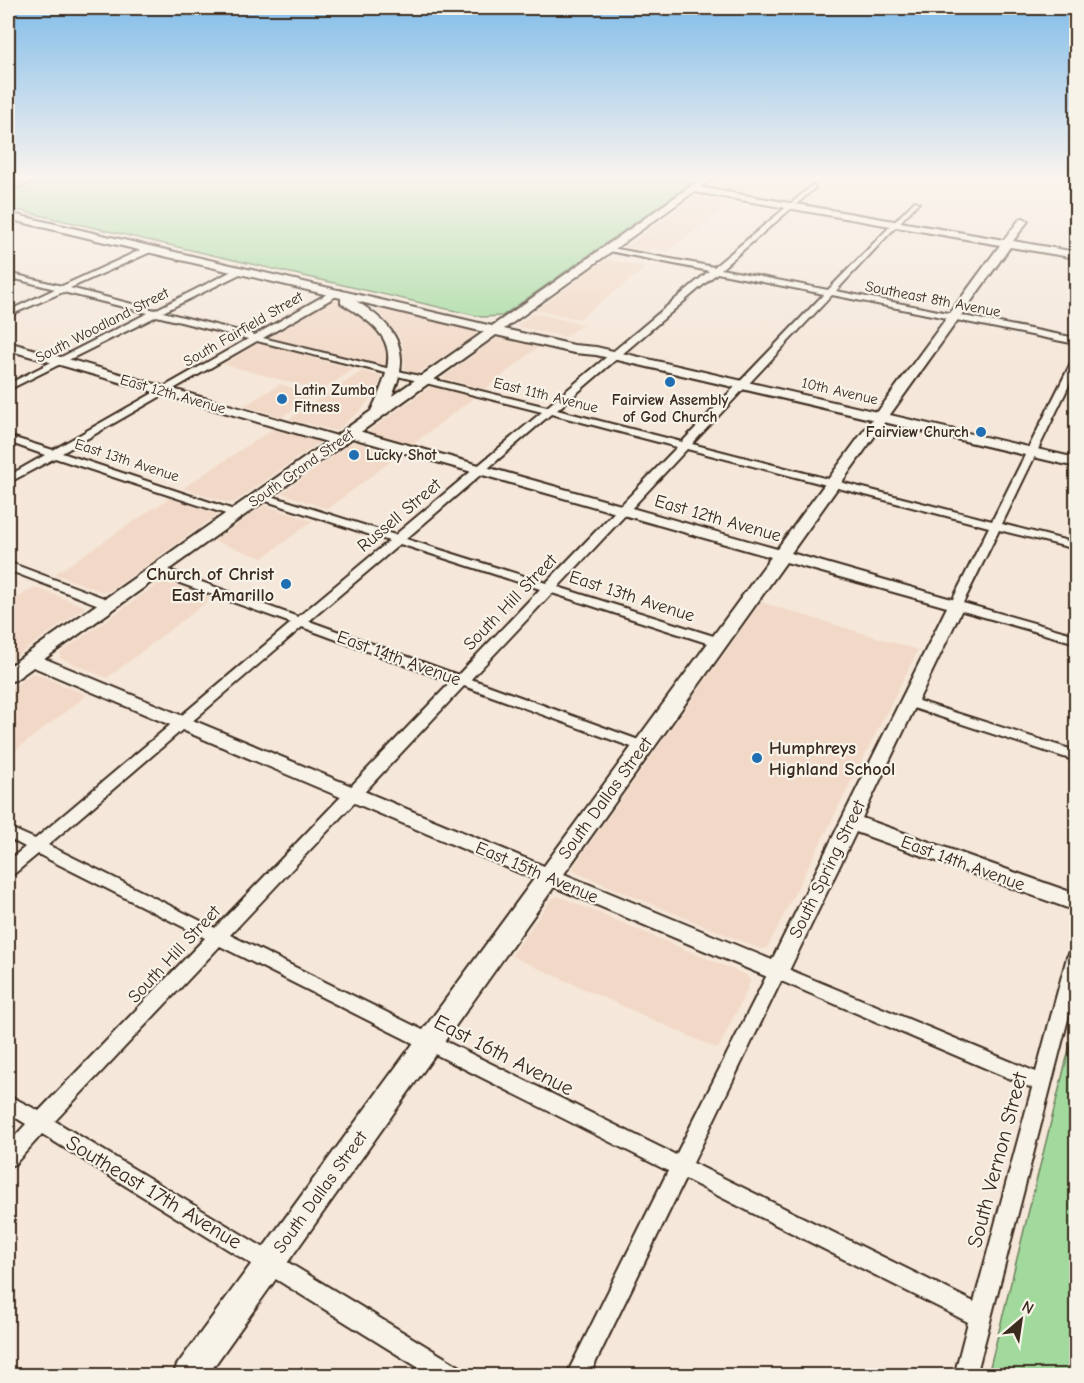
<svg xmlns="http://www.w3.org/2000/svg" width="1084" height="1383" font-family="'Comic Neue',sans-serif">
	<rect width="100%" height="100%" fill="#f5e7d9"/>
	<filter id="ink" filterUnits="userSpaceOnUse"><feTurbulence type="fractalNoise" baseFrequency=".0167" numOctaves="2"/><feDisplacementMap in="SourceGraphic" scale="12" xChannelSelector="R" yChannelSelector="G"/><feConvolveMatrix kernelMatrix="1 2 1 2 8 2 1 2 1" color-interpolation-filters="sRGB"/></filter>
	<g filter="url(#ink)">
		<path fill="#f2d9c7" d="M724,176H766L741,195L707,188Z
			M695,196L732,202L668,251L654,248L646,254L623,249Z
			M606,259L647,267L579,319L536,310Z
			M332,300H336L350,307L371,324L385,347L387,366L271,337Z
			M375,308L476,331L480,333L416,374L405,369L403,345L399,336Z
			M534,313L583,324L565,337L516,326Z
			M501,335L541,345L485,389L444,379L443,377Z
			M257,344H262L354,369L323,390H318L223,364Z
			M362,371L382,376L377,389L361,410L336,431L289,419Z
			M280,384L315,395L282,417L244,406Z
			M435,386L476,396L412,445L369,433V431L430,387Z
			M273,429L320,442L235,502L228,503L183,488Z
			M355,442L399,455L328,509L282,493L351,443Z
			M169,498L216,514V516L110,591L103,592L55,574Z
			M264,505L312,521L263,558L214,541Z
			M162,581L212,598L107,678L60,658V653Z
			M34,587L84,606V608L8,662V605Z
			M761,602L918,650L767,948L760,949L575,872L573,867Z
			M35,673L87,695L8,756V691L31,674Z
			M558,896L746,975L750,981L747,990L718,1049L511,956L552,898Z"/>
		<path fill="#a2da9e" stroke="#6e825e" stroke-width="1.5" d="M52,176H702L502,316L482,317L8,208V192Z
			M1076,1021V1375H988Z"/>
		<g fill="none" stroke-linecap="round" stroke-linejoin="round">
			<g stroke="#3b2a1e" stroke-width="4">
				<path id="minor" d="M38,176H46L8,191V187Z
					M813,185L815,188L721,269L828,290L915,201L919,203L917,204L836,291L1076,338V344L832,295L692,444L992,521L1071,363L1076,360V371L1002,524L1076,543V549L999,530L963,603L1076,635V643L952,608L950,605L989,527L687,449L558,587L723,639L724,642L723,645H713L552,593L471,679L647,743L649,746L647,749H637L464,686L230,935L676,1155L771,967L777,965L783,967L1036,1072L1067,957L1070,952L1076,950V988L976,1376H954L968,1322L685,1179L589,1376H566L668,1171L220,946L55,1121L462,1368L465,1376H432L42,1134L15,1164L8,1166V1144L26,1124L8,1113V1095L39,1111L205,938L38,854L14,874L8,876V861L25,847L8,838V827L35,839L291,623L152,573L150,570L152,567H160L298,617L389,541L257,498V494H265L395,535L542,412L257,341L62,453L240,512V516H232L55,458L8,483V476L45,455L8,442V436L53,450L248,339L157,316L8,390V384L148,313L63,292L8,316V311L55,289L8,277V273L62,286L147,247H153V251L70,288L155,310L238,268H244V272L163,312L255,335L334,290H340V294L263,338L547,407L709,271L609,251L605,249L606,247L714,267ZM717,273L824,294L682,442L557,410ZM551,414L677,447L546,583L406,539ZM400,544L540,589L458,675L309,621ZM302,627L451,682L215,928L48,845ZM781,981L1032,1088L974,1302L693,1163Z
					M8,562L112,601L114,604L112,607H104L8,570Z
					M909,698L1076,751V761L904,705L902,702L904,699Z"/>
			</g>
			<g stroke="#3b2a1e" stroke-width="4">
				<path id="tertiary" d="M692,186L1004,240L1020,219L1023,218L1028,221L1013,241L1076,252V258L1010,247L791,553L962,602L964,605L862,818L1076,894V911L856,832L785,979L777,981L554,887L207,1376H173L177,1365L534,879L24,663L21,659L24,655H36L544,866L771,557L345,436L343,433L345,430H355L777,549L1000,245L689,191L687,189ZM786,562L947,607L772,960L564,874Z
					M8,342L344,438L346,441L339,445L334,444L8,350Z"/>
			</g>
			<g stroke="#3b2a1e" stroke-width="4">
				<path id="secondary" d="M705,176H716L504,329L574,345L596,347L1076,458V467L596,355L574,353L496,335L15,680L8,682V667L371,411C398,354 397,336 341,303V298L8,219V213L492,326ZM356,301L484,332L392,396C413,350 396,326 356,301Z"/>
			</g>
			<use href="#minor" fill="#f7f3e8" fill-rule="evenodd"/>
			<use href="#tertiary" fill="#f7f3e8" fill-rule="evenodd"/>
			<use href="#secondary" fill="#f7f3e8" fill-rule="evenodd"/>
		</g>
	</g>
	<linearGradient id="sky" x2="0" y2="1"><stop stop-color="#83bdea"/><stop offset="0.48" stop-color="#faf4ee"/><stop offset="1" stop-color="#faf4ee" stop-opacity="0"/></linearGradient>
	<rect width="1084" height="369" fill="url(#sky)"/>
	<g fill="#1f6fb2" stroke="#f7f3e8" stroke-width="2">
		<circle cx="670" cy="382" r="6"/>
		<circle cx="282" cy="399" r="6"/>
		<circle cx="981" cy="432" r="6"/>
		<circle cx="354" cy="455" r="6"/>
		<circle cx="286" cy="584" r="6"/>
		<circle cx="757" cy="758" r="6"/>
	</g>
	<g text-anchor="middle" stroke-width="4.5" stroke-linejoin="round" paint-order="stroke">
		<g font-size="15" fill="#3b2a1e" stroke="#f7f3e8">
			<text transform="translate(933 299) rotate(11)" y="5">Southeast 8th Avenue</text>
			<text transform="translate(102 325) rotate(-27)" y="5">South Woodland Street</text>
			<text transform="translate(243 329) rotate(-30)" y="5">South Fairfield Street</text>
			<text transform="translate(840 391) rotate(13)" y="5">10th Avenue</text>
			<text transform="translate(173 394) rotate(16)" y="5">East 12th Avenue</text>
			<text transform="translate(546 395) rotate(14)" y="5">East 11th Avenue</text>
			<text transform="translate(127 460) rotate(18)" y="5">East 13th Avenue</text>
			<text transform="translate(301 468) rotate(-35)" y="5">South Grand Street</text>
		</g>
		<g font-size="15" font-weight="bold" fill="#3b2a1e" stroke="#f7f3e8" text-anchor="start">
			<text x="294" y="395">Latin Zumba<tspan x="294" dy="17">Fitness</tspan></text>
			<text x="670" y="405" text-anchor="middle">Fairview Assembly<tspan x="670" dy="17">of God Church</tspan></text>
			<text x="969" y="437" text-anchor="end">Fairview Church</text>
			<text x="366" y="460">Lucky Shot</text>
		</g>
		<g font-size="18" fill="#3b2a1e" stroke="#f7f3e8">
			<text transform="translate(399 515) rotate(-40)" y="6">Russell Street</text>
			<text transform="translate(718 518) rotate(16)" y="6">East 12th Avenue</text>
			<text transform="translate(632 596) rotate(18)" y="6">East 13th Avenue</text>
			<text transform="translate(510 602) rotate(-46)" y="6">South Hill Street</text>
			<text transform="translate(399 658) rotate(20)" y="6">East 14th Avenue</text>
			<text transform="translate(605 798) rotate(-54)" y="6">South Dallas Street</text>
			<text transform="translate(963 863) rotate(20)" y="6">East 14th Avenue</text>
			<text transform="translate(827 869) rotate(-64)" y="6">South Spring Street</text>
			<text transform="translate(537 872) rotate(23)" y="6">East 15th Avenue</text>
			<text transform="translate(174 954) rotate(-47)" y="6">South Hill Street</text>
			<text transform="translate(320 1192) rotate(-54)" y="6">South Dallas Street</text>
		</g>
		<g font-size="18" font-weight="bold" fill="#3b2a1e" stroke="#f7f3e8" text-anchor="end">
			<text x="274" y="580">Church of Christ<tspan x="274" dy="21">East Amarillo</tspan></text>
			<text x="769" y="754" text-anchor="start">Humphreys<tspan x="769" dy="21">Highland School</tspan></text>
		</g>
		<g font-size="21" fill="#3b2a1e" stroke="#f7f3e8">
			<text transform="translate(504 1055) rotate(27)" y="7">East 16th Avenue</text>
			<text transform="translate(997 1160) rotate(-75)" y="7">South Vernon Street</text>
			<text transform="translate(154 1192) rotate(31)" y="7">Southeast 17th Avenue</text>
		</g>
	</g>
	<rect width="1084" height="1383" fill="none" stroke="#f7f3e8" stroke-width="30"/>
	<rect x="15" y="15" width="1054" height="1353" fill="none" stroke="#3b2a1e" stroke-width="2" filter="url(#ink)"/>
	<g transform="translate(1021 1320) rotate(29)" stroke="#f7f3e8" stroke-width="4.5" paint-order="stroke">
	<path d="M0-4.5L10 22L0 15L-10 22Z" fill="#3b2a1e"/>
	<text y="-9" font-size="16" font-weight="bold" text-anchor="middle" fill="#3b2a1e">N</text>
	</g>
</svg>
